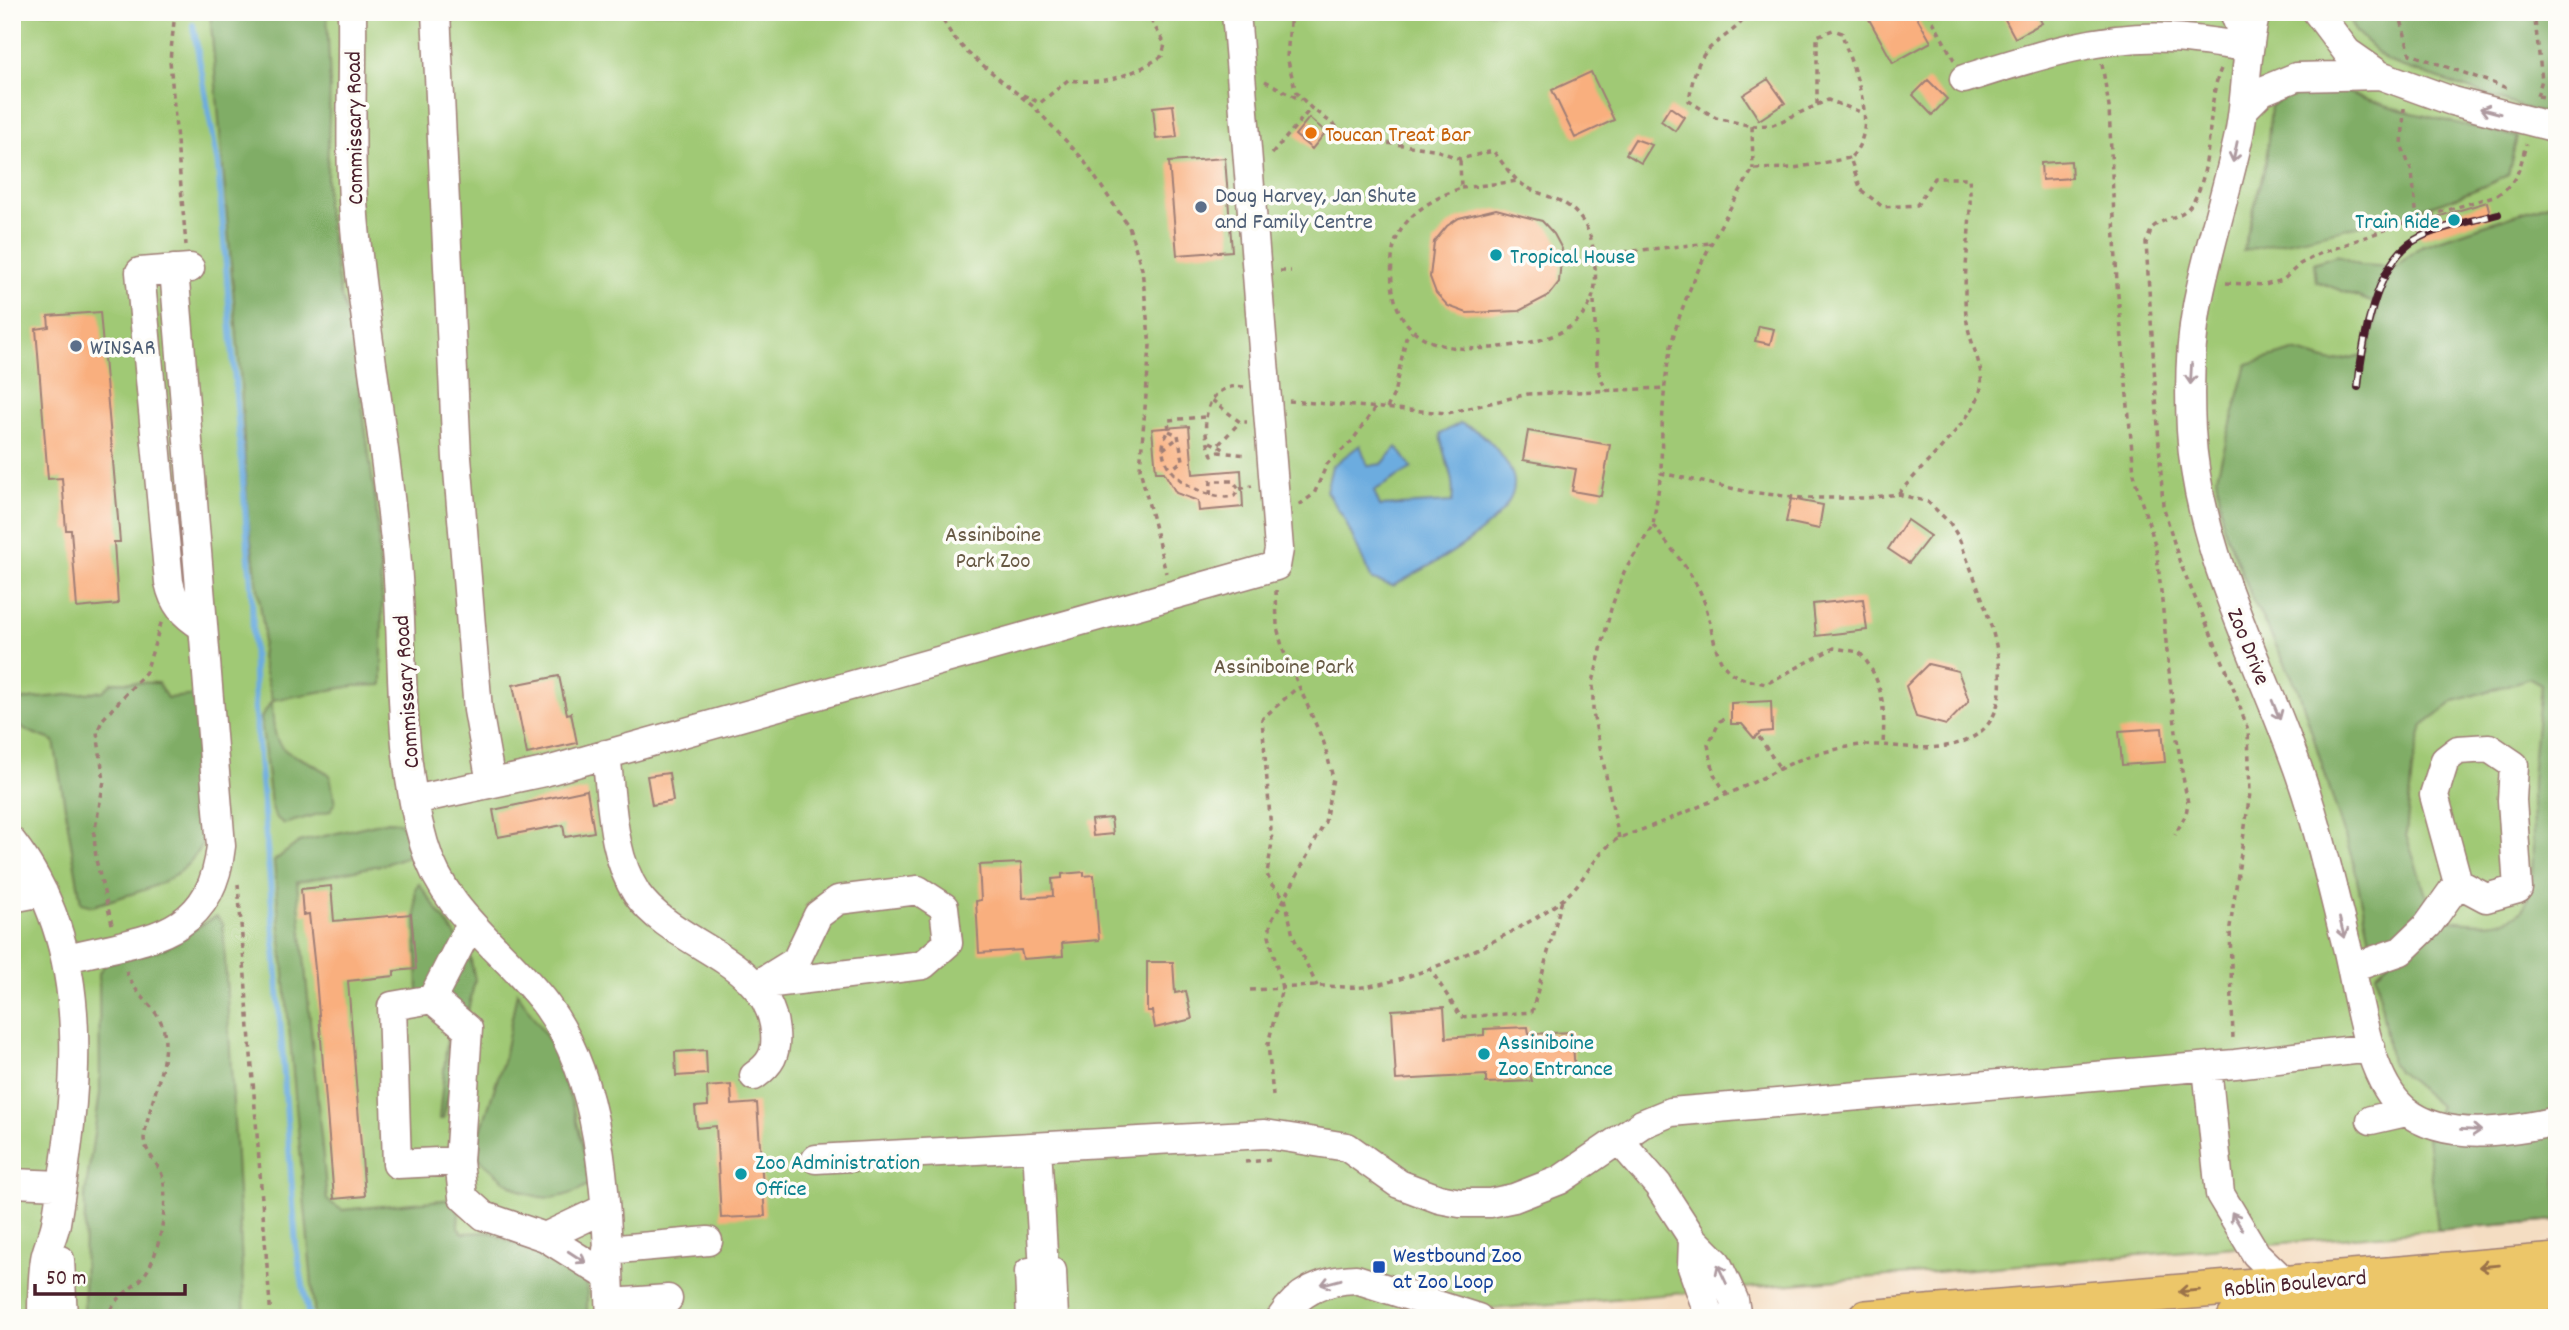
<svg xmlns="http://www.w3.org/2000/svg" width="2569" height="1330" font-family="Dekko,sans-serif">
	<rect width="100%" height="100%" fill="#fdfcf7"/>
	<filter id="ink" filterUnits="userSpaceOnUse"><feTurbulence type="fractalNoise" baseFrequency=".0143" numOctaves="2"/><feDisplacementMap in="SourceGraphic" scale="14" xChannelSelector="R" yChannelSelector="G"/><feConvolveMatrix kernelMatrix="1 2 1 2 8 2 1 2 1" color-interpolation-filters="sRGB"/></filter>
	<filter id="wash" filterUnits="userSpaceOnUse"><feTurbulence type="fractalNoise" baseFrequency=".00686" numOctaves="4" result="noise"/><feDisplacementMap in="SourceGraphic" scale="28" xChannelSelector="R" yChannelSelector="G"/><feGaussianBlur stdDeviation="1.57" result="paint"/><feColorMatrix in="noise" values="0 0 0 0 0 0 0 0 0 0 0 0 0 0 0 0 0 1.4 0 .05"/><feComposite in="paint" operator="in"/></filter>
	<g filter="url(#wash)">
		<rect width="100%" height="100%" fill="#f4ddc2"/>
		<path fill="#a0c975" stroke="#757450" stroke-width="2" d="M12,12H2557V1220L1385,1318H12Z"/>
		<path fill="#80ad66" stroke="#656648" stroke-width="2" d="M210,12H327L330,86L326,205L340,293L352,333L376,505L382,600V685L354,686L272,700C273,766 288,744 330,775L335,804L330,811L284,824L275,817L271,804L261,718L272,700L261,658L264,631L248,520L241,384Z
			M2345,12H2557V114L2533,111L2387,61L2355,31Z
			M2336,89L2404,111L2517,137L2508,175C2428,215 2330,232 2243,251L2266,162L2271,106L2286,96Z
			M2557,201V1220L2438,1230L2427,1137L2440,1106L2391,1064L2376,973L2439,918C2461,922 2512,931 2525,905C2538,878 2531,812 2532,781C2534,748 2538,716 2541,684L2530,678L2455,701L2423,725L2412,770L2406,835L2429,904L2410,933L2373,954L2354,865L2298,689L2253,600L2223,526L2217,476L2247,364L2294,351L2333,362L2368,354L2379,305L2316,281L2314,263L2337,255L2360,265L2395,267L2421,246Z
			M113,682L158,683L167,698L199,695L209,823C194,885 145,888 93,906L81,903L54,741L30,732L12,721V701L103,691Z
			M388,821L399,822L409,835L411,855L385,864L297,882L327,1200L342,1210L452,1199L459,1212L458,1227L462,1233L490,1232L575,1270L587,1283V1318H315L274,861L299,842Z
			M419,884L470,956L475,980L443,1119H439L450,1012L418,993L415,889Z
			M216,916L223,924L245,1318H84L85,1195L100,1093L99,973L106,963L165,948Z
			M517,992L552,1045L575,1113L591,1183C544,1214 515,1192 479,1158L480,1134L504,1058Z"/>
		<path fill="#6cacdf" stroke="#5b6685" stroke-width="2" d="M1460,423C1481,432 1487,437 1501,455C1507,463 1515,475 1514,485C1513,524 1424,569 1393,586L1372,580L1344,518L1326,491L1332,466L1360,445L1368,466L1382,464L1397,447L1412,468L1374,491L1380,506L1452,502C1456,476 1443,459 1440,434Z"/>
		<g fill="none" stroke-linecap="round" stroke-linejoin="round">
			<path stroke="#6cacdf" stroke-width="6" d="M193,25L218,165L252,597L255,712L272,905L296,1247L309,1318"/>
		</g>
		<g id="blocks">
			<path fill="#f9af7e" d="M1865,12H1914L1931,42L1893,63Z
				M2001,12H2036L2042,23L2015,38Z
				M1591,72L1614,120L1575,138L1552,90Z
				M1768,79L1785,103L1759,120L1743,95Z
				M1928,80L1947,99L1932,115L1913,95Z
				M1173,105L1177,137L1156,139L1153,107Z
				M1670,107L1684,117L1675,131L1661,121Z
				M1309,118L1326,132L1312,149L1295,135Z
				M1635,139L1652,145L1641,163L1626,154Z
				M1225,158L1232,251L1177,255L1169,162Z
				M2071,161L2072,178L2042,180L2041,163Z
				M2487,202L2491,218L2421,238L2417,223Z
				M1496,209L1542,221L1554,234L1562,249L1559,282L1548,296L1519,311L1467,313L1448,306L1436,293L1430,277L1434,242L1447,226L1459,218Z
				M100,312L120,542H114L118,604L77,608L71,530H66L62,478L48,479L36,329L49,327L48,316Z
				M1759,326L1774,329L1770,344L1755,341Z
				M1189,426L1193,474L1241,470L1243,507L1199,511L1198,501L1176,493L1164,472H1156L1152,429Z
				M1528,431L1610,445L1601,496L1572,491L1576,469L1523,460Z
				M1791,499L1823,505L1819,529L1786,522Z
				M1907,520L1930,536L1909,563L1888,549Z
				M1863,599L1867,630L1816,636L1813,604Z
				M1928,664L1958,671L1969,701L1946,725L1916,717L1906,686Z
				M559,676L567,714L571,713L577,743L527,754L513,685Z
				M1771,701L1772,731L1761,732L1754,738L1742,724H1731V703Z
				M2162,728L2165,762L2122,765L2119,731Z
				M669,773L673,801L652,805L647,776Z
				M587,790L594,832L565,837L563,825L498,837L493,810Z
				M1111,818L1113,834L1093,836L1091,820Z
				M1021,863L1023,898L1053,896L1052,879L1062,878V874L1084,872V876L1094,875L1099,940L1062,943L1063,956L1023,959L1021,950L979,953L976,901L981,900L979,865Z
				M331,886L334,921L411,914L416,969L394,971V976L348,981L365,1196L334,1199L316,978L309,914L303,915L301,889Z
				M1147,962H1173L1175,993L1186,991L1192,1019L1155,1028L1152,1011H1147Z
				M1444,1007L1446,1038L1484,1035V1029L1528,1027L1529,1034L1572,1032L1575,1071L1530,1074L1532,1081L1486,1083V1075L1396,1080L1392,1010Z
				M706,1050L707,1074L676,1076L675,1052Z
				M731,1085L732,1105L757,1103L765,1216L721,1218L716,1126L697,1128L695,1107L708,1106L707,1087Z"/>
		</g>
	</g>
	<g filter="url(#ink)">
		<use href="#blocks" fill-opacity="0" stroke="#9f7e76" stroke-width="2"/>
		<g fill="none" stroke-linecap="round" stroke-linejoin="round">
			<g stroke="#9f7e76" stroke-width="31">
				<path id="minor" d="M352,12C353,87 348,164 356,238C367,343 386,447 396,551C405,649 396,750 424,844C444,915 507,951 547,1006C608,1090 606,1218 611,1318
					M436,12L457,458L478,710L491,783
					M2256,12C2245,53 2247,94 2239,135C2227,192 2208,248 2197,306C2190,345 2189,389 2191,430C2197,545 2255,651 2294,758C2317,819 2331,884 2347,947C2358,993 2367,1079 2405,1110C2445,1143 2511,1131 2557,1121
					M2317,12L2347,52L2380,75
					M1964,79C2030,58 2101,34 2171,38C2196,39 2222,44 2247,47L2234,12
					M2244,109L2262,91L2296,77L2380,75L2452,101L2557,128
					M190,268L140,272L169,582C174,605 183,614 203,627
					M606,754C612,799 611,855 637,894C675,948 769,958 775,1032C777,1054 771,1064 754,1076
					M414,800L544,772L1276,566L1279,549L1236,12
					M12,842C97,951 77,1095 56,1223C54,1235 47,1247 45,1259C42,1278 42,1298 42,1318
					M918,890L944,907L948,943L923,965L757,985L796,961L818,915L838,900Z
					M12,898L43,892
					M470,925L432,999L468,1029L459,1161L463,1197L484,1216L545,1237L609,1277
					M67,958C142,939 211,941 221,846L174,269
					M2352,968L2401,951L2428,925L2458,883L2434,795L2445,760L2458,750L2489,748L2514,765L2512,800L2518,889L2486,898L2458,883
					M432,999L392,1006L397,1164L459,1161
					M2207,1067L2220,1194L2256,1254L2286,1283
					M2371,1120L2406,1112
					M1619,1140L1658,1185L1693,1239L1717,1263L1734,1300L1737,1318
					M1037,1147L1044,1271
					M816,1159L1265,1134L1347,1147L1399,1184L1439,1199L1460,1203H1490L1514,1198L1560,1180L1642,1124L1671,1112L2235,1064L2371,1048
					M12,1183L61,1185
					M545,1237L604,1209
					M1693,1239L1692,1267L1710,1318
					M607,1250L708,1241
					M60,1260L63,1318
					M611,1303L668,1299
					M1031,1318L1029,1272L1052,1271L1054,1318
					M1281,1318C1298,1291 1325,1280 1356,1279L1478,1318"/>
			</g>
			<g stroke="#9f7e76" stroke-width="38">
				<path id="major" d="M1866,1318L2557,1261
					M2235,1318L2557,1292"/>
			</g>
			<path stroke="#9f7e76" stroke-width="3.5" stroke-dasharray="5 5" stroke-linecap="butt" d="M175,12L170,60L186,245
				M938,12L953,37L968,53L1035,108L1082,158L1129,227L1142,269L1150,346L1140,469L1166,573
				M1291,12L1287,57L1296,92L1311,108L1347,134L1364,140L1433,149L1460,159L1493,151C1501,160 1508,172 1517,180C1540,201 1569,191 1588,231C1593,241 1594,256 1595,267C1601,327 1550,342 1500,347C1434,355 1386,336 1392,259C1394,221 1428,200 1461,188L1460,159
				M1748,12C1741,27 1725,35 1712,46C1696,59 1692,81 1689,101L1716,118L1752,126L1753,169
				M1928,12L1954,60
				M2399,12L2410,54L2507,88
				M2534,12L2542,80L2536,99
				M2102,64L2109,107L2117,284L2134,473C2139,502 2153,528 2157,556C2167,639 2171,721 2188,803L2186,814L2175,835
				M2221,69C2205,104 2215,178 2189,207C2180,218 2163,218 2152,228L2146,243L2163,505L2180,563L2230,678L2248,731L2250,793L2230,927L2233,1040
				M1265,81L1301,100
				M1023,95L1040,103L1068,80C1105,85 1131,76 1162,56L1165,44L1146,12
				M2538,96L2557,99
				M1817,105L1828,100L1863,113
				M2404,108L2402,147L2412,172L2417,219
				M1752,126L1773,125L1817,105V36L1833,30L1842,33C1851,70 1883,125 1850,158
				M1272,154L1311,108
				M1461,188L1518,181
				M1594,255L1710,243
				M1280,271H1291
				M2226,283L2265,285L2283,280L2300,264L2319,254L2404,223L2497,195C2519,181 2520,167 2526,144
				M1594,301L1597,367L1606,391
				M1244,387C1204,381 1199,428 1212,455L1219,452L1247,455
				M1212,400L1240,422H1247
				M1289,401L1448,413L1528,394L1665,388
				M1387,408L1394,394L1406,338L1412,332
				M1204,417L1168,420L1169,431C1144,467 1203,503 1234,496L1239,489L1252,486
				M1169,431L1178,435L1183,460L1172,469
				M1210,442L1222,448L1219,452
				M1219,444L1240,422
				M1163,449L1178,438
				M1210,495L1211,481H1233L1239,489
				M1299,505L1314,494L1327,464L1352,441L1376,407
				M1653,525C1670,548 1691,570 1702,596C1711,616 1713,654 1726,668C1735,679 1753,681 1766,684L1834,648L1859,652C1884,680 1885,710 1883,745
				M1276,590L1277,627L1283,650L1324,743L1333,778L1325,822L1285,898L1293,936L1317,986
				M1759,737L1781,770
				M1727,795L1714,774L1708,745L1720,721L1727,718
				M1619,838L1593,713V682L1611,609L1624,572L1653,525L1661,473
				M238,884L271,1318
				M112,924L96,860L94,834L104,781L97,732L103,719L146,672L162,620
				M1429,967L1461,1017L1532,1012L1562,900
				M1250,990C1273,989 1297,986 1320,986C1334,986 1348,988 1362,987C1417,981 1518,934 1562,900C1585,882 1595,852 1619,838C1665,822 1708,803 1752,783C1773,773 1797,758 1820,753C1834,750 1851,745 1867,745C1893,744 1919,751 1946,746C2048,730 1979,594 1959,538L1950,523L1928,502L1898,494L1867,498H1802L1749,492L1661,473C1662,428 1662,379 1674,334C1691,276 1722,221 1753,169L1794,168L1850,158L1861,190L1883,207L1917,205L1934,178H1969C1974,225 1960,277 1967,322C1970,347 1990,374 1977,400C1966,425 1918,471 1898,494
				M1273,1096L1268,1044L1282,988L1269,935L1271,921L1285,898L1271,884L1267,874L1272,842L1262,719L1298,687
				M1245,1162L1271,1160
				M106,1318C114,1300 124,1294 138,1282C159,1265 169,1204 163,1178C159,1163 146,1155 144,1139C147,1107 175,1051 161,1022C151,1001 133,994 125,968"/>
			<use href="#minor" stroke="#fff" stroke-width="28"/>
			<use href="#major" stroke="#ecc669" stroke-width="35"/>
			<g stroke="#4a1f2b" stroke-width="8">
				<path id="rail" d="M2358,387C2362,344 2375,263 2415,240C2436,227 2474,221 2498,214"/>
			</g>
			<use href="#rail" stroke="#fdfcf7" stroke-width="5" stroke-dasharray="16" stroke-linecap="butt"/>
		</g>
		<defs><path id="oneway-shaft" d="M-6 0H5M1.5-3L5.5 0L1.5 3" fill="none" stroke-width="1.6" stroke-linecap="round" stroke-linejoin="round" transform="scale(1.75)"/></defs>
		<g stroke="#ae9aa0">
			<use href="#oneway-shaft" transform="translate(2490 111) rotate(-165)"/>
			<use href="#oneway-shaft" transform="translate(2235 152) rotate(102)"/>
			<use href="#oneway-shaft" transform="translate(2191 374) rotate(93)"/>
			<use href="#oneway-shaft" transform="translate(2276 710) rotate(68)"/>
			<use href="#oneway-shaft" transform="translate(2342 928) rotate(76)"/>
			<use href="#oneway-shaft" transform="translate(2471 1130) rotate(3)"/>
			<use href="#oneway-shaft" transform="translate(2237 1221) rotate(-121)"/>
			<use href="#oneway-shaft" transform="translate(577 1257) rotate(33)"/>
			<use href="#oneway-shaft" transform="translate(1722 1274) rotate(-115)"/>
			<use href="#oneway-shaft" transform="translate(1331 1282) rotate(165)"/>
		</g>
		<g stroke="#9b724a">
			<use href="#oneway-shaft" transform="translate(2489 1266) rotate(175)"/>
			<use href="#oneway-shaft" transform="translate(2189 1291) rotate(175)"/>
		</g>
	</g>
	<circle fill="#e8710a" stroke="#fdfcf7" stroke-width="2.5" cx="1311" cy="133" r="7"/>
	<g fill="#5c6f8a" stroke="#fdfcf7" stroke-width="2.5">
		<circle cx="1201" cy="207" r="7"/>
		<circle cx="76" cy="346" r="7"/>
	</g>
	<g fill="#0f9aa8" stroke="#fdfcf7" stroke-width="2.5">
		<circle cx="2454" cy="220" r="7"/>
		<circle cx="1496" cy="255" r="7"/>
		<circle cx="1484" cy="1054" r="7"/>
		<circle cx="741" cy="1174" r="7"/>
	</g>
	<rect fill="#1a4fb4" stroke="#fdfcf7" stroke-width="2.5" x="1372" y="1260" width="14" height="14" rx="3.5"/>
	<g text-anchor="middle" stroke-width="7" stroke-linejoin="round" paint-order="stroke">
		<g font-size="23" fill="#4a1f2b" stroke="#fdfcf7">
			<text transform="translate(353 128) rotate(-91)" y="8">Commissary Road</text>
			<text transform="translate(2250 646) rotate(68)" y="8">Zoo Drive</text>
			<text transform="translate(405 692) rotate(-94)" y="8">Commissary Road</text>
			<text transform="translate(2295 1282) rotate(-5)" y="8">Roblin Boulevard</text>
		</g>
		<g font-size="23" fill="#c56008" stroke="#fdfcf7" text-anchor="start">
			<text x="1325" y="141">Toucan Treat Bar</text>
		</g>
		<g font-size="23" fill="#4e5e75" stroke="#fdfcf7" text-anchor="start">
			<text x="1215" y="202">Doug Harvey, Jan Shute<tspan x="1215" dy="26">and Family Centre</tspan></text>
			<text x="90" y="354">WINSAR</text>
		</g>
		<g font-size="23" fill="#0d838f" stroke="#fdfcf7" text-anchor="start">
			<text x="2440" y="228" text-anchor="end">Train Ride</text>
			<text x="1510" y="263">Tropical House</text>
			<text x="1498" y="1049">Assiniboine<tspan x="1498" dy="26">Zoo Entrance</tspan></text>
			<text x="755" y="1169">Zoo Administration<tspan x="755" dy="26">Office</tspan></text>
		</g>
		<g font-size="23" fill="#685a45" stroke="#fdfcf7">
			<text x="993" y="541">Assiniboine<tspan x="993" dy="26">Park Zoo</tspan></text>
			<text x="1284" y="673">Assiniboine Park</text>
		</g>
		<g font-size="23" fill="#164399" stroke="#fdfcf7" text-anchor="start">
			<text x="1393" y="1262">Westbound Zoo<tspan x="1393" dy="26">at Zoo Loop</tspan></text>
		</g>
	</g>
	<rect width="2569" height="1330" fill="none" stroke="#fdfcf7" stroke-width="42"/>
	<path d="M35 1284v10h150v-10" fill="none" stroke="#4a1f2b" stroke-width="3.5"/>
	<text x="46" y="1284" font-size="21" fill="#4a1f2b" stroke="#fdfcf7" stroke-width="5" paint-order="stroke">50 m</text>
</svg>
